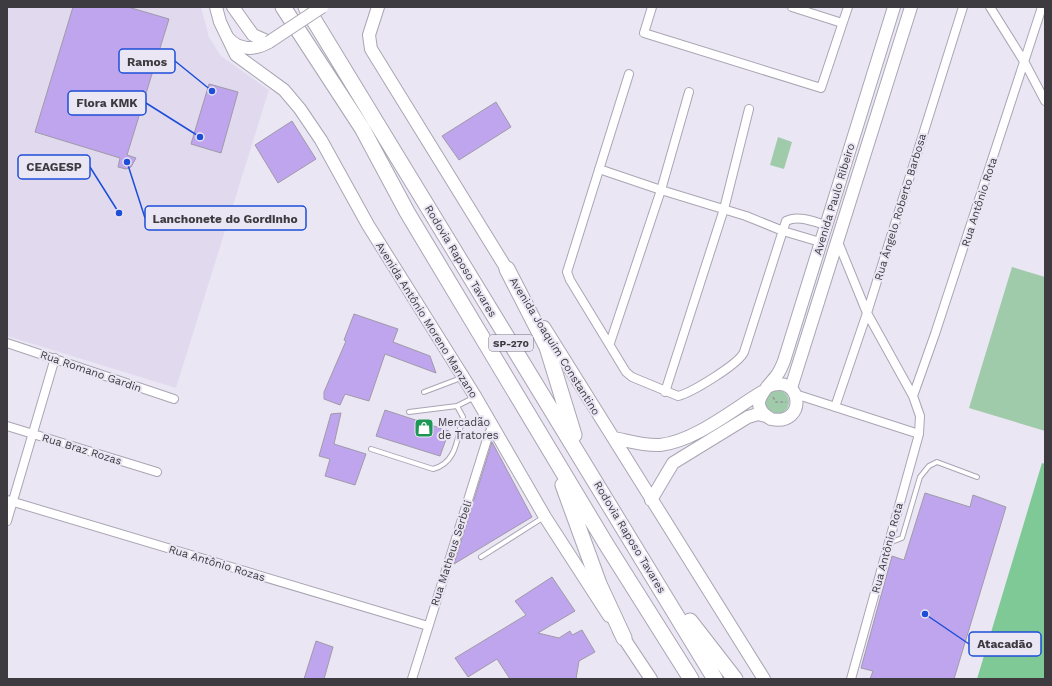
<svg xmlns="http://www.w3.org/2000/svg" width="1052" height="686" font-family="'Work Sans',sans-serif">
	<rect width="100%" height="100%" fill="#ebe6f4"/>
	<path fill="#e1daef" d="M7,7H201L209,37L221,56L269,90L176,388L7,336Z"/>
	<path fill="#a0cbab" d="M778,137L792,142L784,169L770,165Z
		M1012,267L1045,277V431L969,408Z
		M765 402a12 12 0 1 1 24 0a12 12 0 1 1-24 0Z"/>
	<path fill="#7ec995" d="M1042,463L1045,464V679H977Z"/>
	<path fill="#bfa5ed" stroke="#9f9aa8" d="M73,7H128L169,19L127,155L136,158L131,167L126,169L118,167L120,158L35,132Z
		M209,84L238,92L221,153L191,144Z
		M496,102L511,127L459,160L442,136Z
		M292,121L316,159L278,183L255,145Z
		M354,314L398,329L393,342L430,356L436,373L385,354L369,401L345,394L340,405L324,399V392L346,341L344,340Z
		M385,410L449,431L440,456L376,436Z
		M341,413L334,444L366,454L355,485L325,476L330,459L319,456L331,414Z
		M492,442L532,517L454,564Z
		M925,493L970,507L973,495L1006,507L954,679H870L873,671L861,668L892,556L904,560Z
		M552,577L575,611L538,633L559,638L570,631L572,635L582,630L595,652L579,661L576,679H510L497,659L468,677L455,658L526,615L515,601Z
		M316,641L333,647L324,679H304Z"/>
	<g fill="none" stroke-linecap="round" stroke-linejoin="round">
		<g stroke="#aaa5b3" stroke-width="6">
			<path id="lane" d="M424,392L461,378
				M409,412L457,406L473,398
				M371,449L433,469C457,463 457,438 463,417L457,406
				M889,543L902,538L920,477L929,466L937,462L977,477
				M481,557L544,517"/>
		</g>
		<g stroke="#aaa5b3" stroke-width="10">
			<path id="street" d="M652,7L644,33L821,88L848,7
				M792,7L842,23
				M990,7L1025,63L1045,101
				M629,74L567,272L570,280L626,372L632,377L678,396C691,393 739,364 744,352L786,221C798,215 813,221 825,225
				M599,169L661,190L746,216L783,231L820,242
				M838,242L867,313L913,396L920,416L919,434L851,679
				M7,343L174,399
				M610,343L661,190L689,92
				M665,392L724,209L749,109
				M795,394L919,434
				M913,396L935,334L1042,7
				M835,407L867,313L963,7
				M7,426L157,472
				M7,500L428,626
				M7,521L55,358
				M412,679L489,433L494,428"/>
		</g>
		<g stroke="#aaa5b3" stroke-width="14">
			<path id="secondary" d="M216,7L220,22L236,55L284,90L300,109L321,140L368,225L475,396L545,517L609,616
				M233,7L253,35L269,42
				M378,7L369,35L371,49L511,276
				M228,38C239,51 255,50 269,42
				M544,327L764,679
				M767,387C803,371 808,427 771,419C746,404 766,390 777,375C780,371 782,366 784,361L894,7
				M791,388L911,7
				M614,438C629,441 645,446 660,445C695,441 732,410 762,392
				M651,500L673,463L748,417L758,414L766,416
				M619,631L651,679"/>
		</g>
		<g stroke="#aaa5b3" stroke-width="17">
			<path id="highway" d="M283,7L362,128L407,212L606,544L691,679
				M306,7L715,679
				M507,269L547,347L574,435
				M563,485L599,584L624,638
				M690,621L735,679"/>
		</g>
		<path stroke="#99959f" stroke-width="1.5" stroke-dasharray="3 2" stroke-linecap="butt" d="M773,397L776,402H786"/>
		<use href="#lane" stroke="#fff" stroke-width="4"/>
		<use href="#street" stroke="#fff" stroke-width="8"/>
		<use href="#secondary" stroke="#fff" stroke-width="12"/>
		<use href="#highway" stroke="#fff" stroke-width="15"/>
		<g stroke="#aaa5b3" stroke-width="14" stroke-linecap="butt">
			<path id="secondary-bridge" d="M269,42L322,7"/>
		</g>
		<use href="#secondary-bridge" stroke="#fff" stroke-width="12"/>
	</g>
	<defs>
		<g id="shop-square" transform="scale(1)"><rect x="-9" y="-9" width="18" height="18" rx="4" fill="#1d9754" stroke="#ebe6f4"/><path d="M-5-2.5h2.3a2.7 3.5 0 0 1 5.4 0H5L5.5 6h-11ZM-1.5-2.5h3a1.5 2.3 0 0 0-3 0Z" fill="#fff"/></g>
	</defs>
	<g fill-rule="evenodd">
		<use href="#shop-square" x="424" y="428"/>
	</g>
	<g text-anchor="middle" stroke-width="4" stroke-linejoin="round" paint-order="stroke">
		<rect fill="#ebe6f4" stroke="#716e76" stroke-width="1" x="489" y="335" width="44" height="16" rx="3"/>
		<g font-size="10" font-weight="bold" fill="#3d3b40">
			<text x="511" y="347">SP-270</text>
		</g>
		<g font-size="11" fill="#3d3b40" stroke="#ebe6f4">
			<text transform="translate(834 199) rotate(-73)" y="4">Avenida Paulo Ribeiro</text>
			<text transform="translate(979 202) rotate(-72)" y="4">Rua Antônio Rota</text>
			<text transform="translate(900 207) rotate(-73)" y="4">Rua Ângelo Roberto Barbosa</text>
			<text transform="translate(461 261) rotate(59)" y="4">Rodovia Raposo Tavares</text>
			<text transform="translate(427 320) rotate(58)" y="4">Avenida Antônio Moreno Manzano</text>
			<text transform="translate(555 346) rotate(58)" y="4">Avenida Joaquim Constantino</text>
			<text transform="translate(91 371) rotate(19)" y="4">Rua Romano Gardin</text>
			<text transform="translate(82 449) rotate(17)" y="4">Rua Braz Rozas</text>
			<text transform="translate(630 537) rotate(59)" y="4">Rodovia Raposo Tavares</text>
			<text transform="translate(887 548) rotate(-75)" y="4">Rua Antônio Rota</text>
			<text transform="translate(451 553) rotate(-72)" y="4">Rua Matheus Serbeli</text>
			<text transform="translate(217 563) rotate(17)" y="4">Rua Antônio Rozas</text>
		</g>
		<g font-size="11" fill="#3d3b40" stroke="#ebe6f4" text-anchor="start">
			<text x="438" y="426">Mercadão<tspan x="438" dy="13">de Tratores</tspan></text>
		</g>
	</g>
	<path fill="none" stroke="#1d4ed8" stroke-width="1.5" d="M212 91L175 61M200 137L146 103M119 213L90 167M127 162L145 218M925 614L969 644"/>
	<g fill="#1d4ed8" stroke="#ebe6f4" stroke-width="1.5">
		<circle cx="212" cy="91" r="4"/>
		<circle cx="200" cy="137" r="4"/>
		<circle cx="119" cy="213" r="4"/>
		<circle cx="127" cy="162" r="4"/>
		<circle cx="925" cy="614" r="4"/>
	</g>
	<g fill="#ebe6f4" stroke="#1d4ed8" stroke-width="1.5">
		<rect x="119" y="49" width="56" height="24" rx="4"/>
		<rect x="68" y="91" width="78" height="24" rx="4"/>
		<rect x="18" y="155" width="72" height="24" rx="4"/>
		<rect x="145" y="206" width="161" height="24" rx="4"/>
		<rect x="969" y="632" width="72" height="24" rx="4"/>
	</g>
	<g font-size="12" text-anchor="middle" font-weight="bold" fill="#3d3b40">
		<text x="147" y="66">Ramos</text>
		<text x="107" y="107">Flora KMK</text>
		<text x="54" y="171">CEAGESP</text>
		<text x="225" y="223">Lanchonete do Gordinho</text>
		<text x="1005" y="648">Atacadão</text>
	</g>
	<rect width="1052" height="686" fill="none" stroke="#3d3b40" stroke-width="16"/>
</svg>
